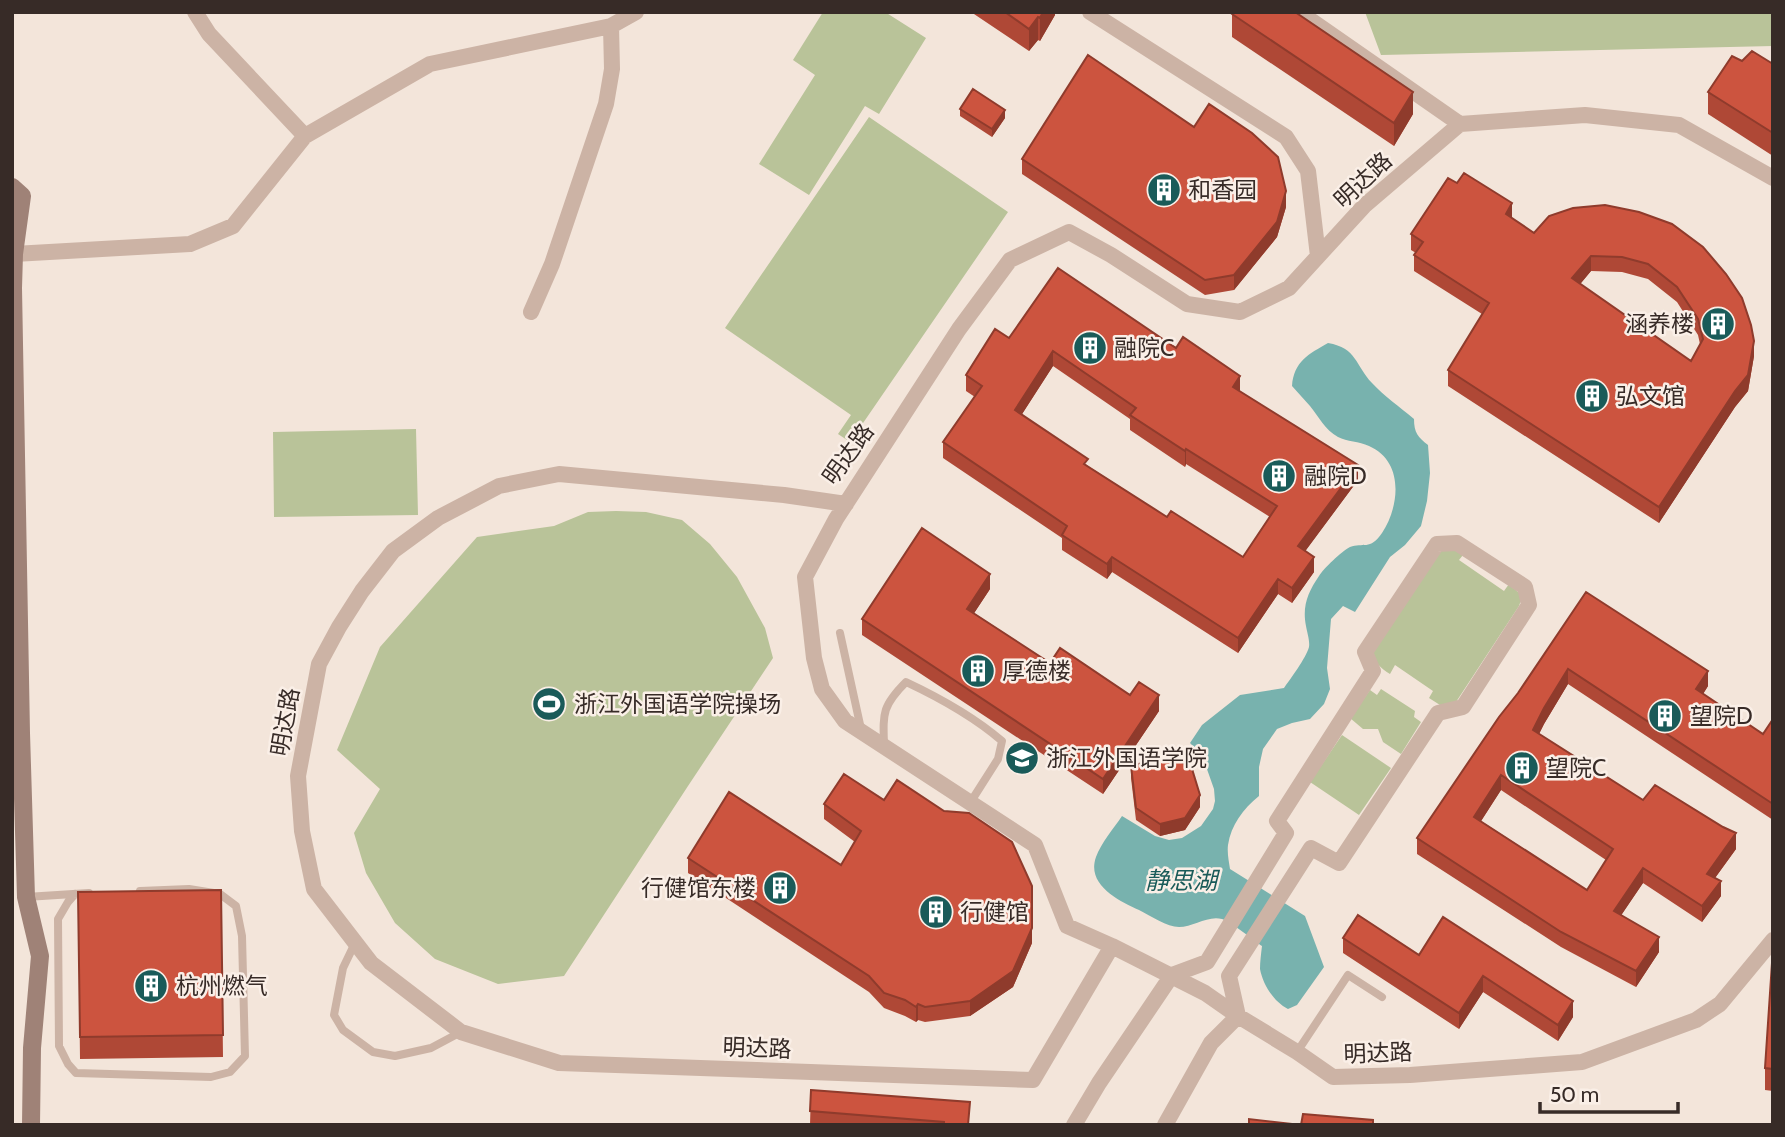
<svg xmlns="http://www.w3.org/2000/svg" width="1785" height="1137" font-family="Cabin,'Noto Sans SC',sans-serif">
	<rect width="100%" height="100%" fill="#f3e5da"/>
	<path fill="#b9c399" d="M823,12H885L926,38L879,114L865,106L809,195L759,164L815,75L793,60Z
		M1365,12H1773V46L1381,55Z
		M869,117L1008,212L850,442L838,434L851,415L725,328Z
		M416,429L418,515L274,517L273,432Z
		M616,511L646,512L682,520L710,544L737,577L765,628L773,658L688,786L564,976L498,984L435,959L395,923L366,873L354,833L380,789L337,750L380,647L477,537L554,526L588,512Z
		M1454,549L1463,555L1459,560L1504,591L1509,584L1519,593L1521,600L1519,606L1454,705H1440L1429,698L1433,691L1395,665L1390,674C1381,668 1372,662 1373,649L1441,551Z
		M1381,689L1415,711L1414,717L1421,722L1401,754L1383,742L1378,729H1363L1350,718L1370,690L1377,695Z
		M1342,735L1391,768L1359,815L1310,782Z"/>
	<path fill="#78b2ae" d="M1328,343C1357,348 1355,365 1372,383C1384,396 1400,407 1414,419C1414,433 1418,437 1428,445L1430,473L1427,501L1421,526L1405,545L1390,557L1355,612L1343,606L1331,619L1327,668L1330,689L1324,704L1310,719L1292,723L1277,729L1263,749L1259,767V796C1243,809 1231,825 1228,845C1227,853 1229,862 1230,869L1305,916L1324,967L1297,1005L1288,1009C1274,1002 1263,985 1260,969C1260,962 1261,954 1262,946C1255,941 1228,920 1222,919C1208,915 1193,927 1179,927C1167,927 1151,916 1139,910C1119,901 1086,885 1096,857C1101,843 1114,828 1122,816L1155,836L1169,840L1182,838L1201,826L1213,809L1215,801L1214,789L1202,755L1190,743L1202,725L1240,695L1284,688C1291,678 1306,658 1309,647C1310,641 1307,632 1306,626C1302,606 1308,592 1319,576C1324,568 1341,552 1350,547C1363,542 1370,551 1382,533C1400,506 1404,461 1369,446C1359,441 1347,442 1338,437C1325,430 1319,417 1310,406C1304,399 1298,393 1292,386C1294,361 1309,354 1328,343Z"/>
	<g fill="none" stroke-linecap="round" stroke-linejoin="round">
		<path stroke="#ccb3a5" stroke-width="8" d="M840,633L861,729
			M884,746C883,713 882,706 906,682C940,698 973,716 1002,741L998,759L970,803
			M75,894L68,902L58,919L59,1046L68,1064L76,1073L211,1077L230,1072L245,1056L242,936L236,906L220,894L189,889L140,891
			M26,897L89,893
			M355,943L343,968L334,1015L343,1030L373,1052L395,1056L431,1048L461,1032
			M1297,1052L1348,975L1382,997"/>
		<path stroke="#ccb3a5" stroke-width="16" d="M195,12L209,34L305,136
			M1090,12L1286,137L1308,171L1318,256
			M1299,12L1460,124
			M1773,178L1679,125L1585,115L1460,124L1364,206L1289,288L1240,312L1187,304L1111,255L1069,232L1010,260L959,329L836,519L805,577L814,658L822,689L845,721L1035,845L1067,926L1112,946L1205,993L1238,1016L1297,1052L1333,1077L1410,1075L1582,1062L1696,1020L1720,1004L1773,940
			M14,254L190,244L233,226L305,136L430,64L611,26L636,12
			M531,312L552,264L606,104L612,69L611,26
			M846,504L784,495L559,474L499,486L438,518L393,551L362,591L339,627L319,664L298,776L302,831L314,889L371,963L461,1032L559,1063L1033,1080L1112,946
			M1074,1125L1099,1083L1172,975L1207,962L1286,833L1277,821L1373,671L1365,652L1437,544L1457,543L1525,587L1529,605L1463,707L1438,713L1339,863L1311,848L1229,976L1238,1016L1211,1043L1165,1125"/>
		<path stroke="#9f8277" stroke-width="18" d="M12,187L22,196L14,254L13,288L21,733L26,897L40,956L32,1048L31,1125"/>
	</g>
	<path fill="#af4836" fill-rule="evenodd" d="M971,12H1055V15L1040,41L1038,40L1029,51Z
		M1232,14L1413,114L1394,146L1232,37Z
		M1742,61L1773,64V156L1708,114V92Z
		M960,109L1005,118L992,137L960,116Z
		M1194,127L1286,207L1277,237L1234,290L1205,295L1022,174V159Z
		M1605,205L1754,356L1748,391L1735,407L1659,523L1448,386V370L1482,314L1414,271V255L1416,253L1411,250V234L1512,218L1534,233ZM1591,271L1622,272L1648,279L1677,302L1698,335L1700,344L1691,361L1580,284Z
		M1009,338L1240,392L1358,480L1305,551L1314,572L1292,603L1278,594L1238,653L1112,572L1107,579L1062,550V538L943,458V442L975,397L966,391V375ZM1053,366L1130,419V430L1185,467L1186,464L1270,517L1243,557L1167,517L1088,466L1022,414Z
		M990,589L974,613L1050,663L1130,695L1159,711L1103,794L862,635V619Z
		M1586,592L1708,686L1703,694L1763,734L1773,719V820L1568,684L1544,724L1539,734L1643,800L1736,849L1715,878L1721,896L1702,922L1643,883L1621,915L1659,952L1636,987L1561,947L1417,854V838L1518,693ZM1501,790L1606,860L1587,890L1481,821Z
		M1131,766L1200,807L1185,830L1160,836L1136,820L1131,778Z
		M824,804L1032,943L1013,987L970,1016L925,1022L918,1020L916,1022L905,1016L884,1008L869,992L688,873V858L841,865L855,842L824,819Z
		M221,890L223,1057L80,1059L78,892Z
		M1443,917L1573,1017L1558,1041L1483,992L1459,1029L1343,953V938L1419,955Z
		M1772,963L1773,1091L1765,1090V1068Z
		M811,1090L969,1125H810Z"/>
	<path fill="#8f3b2c" d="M1043,12H1055V15L1040,41V18Z
		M1038,17V40L1029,51V29Z
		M1413,92V114L1394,146V123Z
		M1005,110V118L992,137V129Z
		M1286,191V207L1277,237L1234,290V275Z
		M1512,203V218L1506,214Z
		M1591,256V271L1572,294V278Z
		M1754,341V356L1748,391L1735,407L1659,523V507Z
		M1053,351V366L1015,425V410Z
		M1240,376V392L1233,387Z
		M1186,449V464L1185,467V451Z
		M1358,465V480L1298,561V546Z
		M1112,557V572L1107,579V564Z
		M1314,557V572L1292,603V588Z
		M990,574V589L967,624V609Z
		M1278,579V594L1238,653V638Z
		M1568,669V684L1544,724L1533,746V730L1544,708Z
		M1708,671V686L1696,705V689Z
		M1159,695V711L1103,794V779Z
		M1501,775V790L1474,832V817Z
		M1200,795V807L1185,830L1160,836V824Z
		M1736,833V849L1707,889V874Z
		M1643,868V883L1614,926V911Z
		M1721,881V896L1702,922V906Z
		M1032,928V943L1013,987L970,1016V1001Z
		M1659,937V952L1636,987V971Z
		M1483,976V992L1459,1029V1013Z
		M1573,1001V1017L1558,1041V1025Z
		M918,1004V1020L916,1022V1007Z"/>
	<path fill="#cc543f" stroke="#8f3b2c" stroke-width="2" fill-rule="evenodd" d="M1005,12H1043L1040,18L1038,17L1029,29Z
		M1233,12H1295L1413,92L1394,123L1232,14Z
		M1752,51L1773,64V133L1708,92L1732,56L1742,61Z
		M1088,55L1194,127L1209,104L1252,133L1278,157L1286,191L1277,222L1234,275L1205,280L1022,159Z
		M973,89L1005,110L992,129L960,109Z
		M1464,173L1512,203L1506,214L1534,233L1549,216L1573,208L1605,205L1639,212L1672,224L1703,247L1726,274L1742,298L1751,325L1754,341L1748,375L1735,391L1659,507L1448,370L1489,303L1414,255L1423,242L1411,234L1448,178L1457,183ZM1591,256L1622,257L1648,264L1677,287L1698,319L1703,339L1691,361L1572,278Z
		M1058,268L1176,348L1183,337L1240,376L1233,387L1358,465L1298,546L1314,557L1292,588L1278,579L1238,638L1112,557L1107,564L1062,535L1067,526L943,442L982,386L966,375L995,329L1009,338ZM1053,351L1136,408L1130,415L1185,451L1186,449L1277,506L1243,557L1171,511L1167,517L1084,464L1088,459L1015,410Z
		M922,528L990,574L967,609L1050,663L1060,648L1130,695L1139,682L1159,695L1103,779L862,619Z
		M1586,592L1708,671L1696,689L1763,734L1773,719V804L1568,669L1544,708L1533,730L1643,800L1655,785L1723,827L1736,833L1707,874L1721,881L1702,906L1643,868L1614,911L1659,937L1636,971L1561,932L1417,838L1499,717L1518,693ZM1501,775L1613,849L1587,890L1474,817Z
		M1171,755L1192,769L1200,795L1185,818L1160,824L1136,808L1131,766Z
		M844,774L884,800L897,780L944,811L969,813L1012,842L1032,886V928L1013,971L970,1001L925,1007L918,1004L916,1007L905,1000L884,993L869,976L688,858L729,792L841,865L861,831L824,804Z
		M221,890L223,1035L80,1037L78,892Z
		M1358,915L1419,955L1443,917L1573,1001L1558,1025L1483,976L1459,1013L1343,938Z
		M1772,963H1773V1069L1765,1068Z
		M811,1090L970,1102L968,1125H944V1122L810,1111Z
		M1303,1114L1373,1120V1125H1249V1119L1301,1125Z"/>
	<defs>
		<g id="building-disc" transform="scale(1.75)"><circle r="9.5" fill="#1a5b59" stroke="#faefe7"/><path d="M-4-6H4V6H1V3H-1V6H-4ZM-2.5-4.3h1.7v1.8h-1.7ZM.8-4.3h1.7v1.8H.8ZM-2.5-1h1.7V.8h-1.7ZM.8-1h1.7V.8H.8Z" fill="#fff"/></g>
		<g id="stadium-disc" transform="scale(1.75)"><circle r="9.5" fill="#1a5b59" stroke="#faefe7"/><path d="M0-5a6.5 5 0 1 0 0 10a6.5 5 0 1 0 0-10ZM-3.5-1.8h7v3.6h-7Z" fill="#fff"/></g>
		<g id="school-disc" transform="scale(1.75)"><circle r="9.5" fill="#1a5b59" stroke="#faefe7"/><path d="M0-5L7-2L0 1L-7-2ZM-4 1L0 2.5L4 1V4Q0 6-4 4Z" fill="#fff"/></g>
	</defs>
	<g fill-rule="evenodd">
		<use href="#building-disc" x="1164" y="190"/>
		<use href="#building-disc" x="1718" y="324"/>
		<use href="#building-disc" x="1090" y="348"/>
		<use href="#building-disc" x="1592" y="396"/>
		<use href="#building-disc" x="1279" y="476"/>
		<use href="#building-disc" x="978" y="671"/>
		<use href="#stadium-disc" x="549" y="704"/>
		<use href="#building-disc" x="1665" y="716"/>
		<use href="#school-disc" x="1022" y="758"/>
		<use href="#building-disc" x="1522" y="768"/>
		<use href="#building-disc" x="780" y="888"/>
		<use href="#building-disc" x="936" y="912"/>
		<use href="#building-disc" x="151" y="986"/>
	</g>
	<g text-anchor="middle" stroke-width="5" stroke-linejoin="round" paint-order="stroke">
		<g font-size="23" fill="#372b27" stroke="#faefe7">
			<text transform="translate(1363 180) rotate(-43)" y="8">明达路</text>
			<text transform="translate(848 454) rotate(-54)" y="8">明达路</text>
			<text transform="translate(285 722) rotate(-80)" y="8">明达路</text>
			<text transform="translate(757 1048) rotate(2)" y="8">明达路</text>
			<text transform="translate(1378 1053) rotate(-2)" y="8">明达路</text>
		</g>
		<g font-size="23" fill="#372b27" stroke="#faefe7" text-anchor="start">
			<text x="1188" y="198">和香园</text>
			<text x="1694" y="332" text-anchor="end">涵养楼</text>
			<text x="1114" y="356">融院C</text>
			<text x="1616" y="404">弘文馆</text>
			<text x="1304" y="484">融院D</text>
			<text x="1002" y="679">厚德楼</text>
			<text x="574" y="712">浙江外国语学院操场</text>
			<text x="1690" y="724">望院D</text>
			<text x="1046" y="766">浙江外国语学院</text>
			<text x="1546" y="776">望院C</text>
			<text x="756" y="896" text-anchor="end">行健馆东楼</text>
			<text x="960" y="920">行健馆</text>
			<text x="176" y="994">杭州燃气</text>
		</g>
		<g font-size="24" font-style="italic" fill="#1a5b59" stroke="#faefe7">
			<text x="1181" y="889">静思湖</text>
		</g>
	</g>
	<rect width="1785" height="1137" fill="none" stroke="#372b27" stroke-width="28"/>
	<path d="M1540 1102v10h138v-10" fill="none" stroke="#372b27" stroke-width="3.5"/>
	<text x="1550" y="1102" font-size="21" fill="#372b27" stroke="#faefe7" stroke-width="5" paint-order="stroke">50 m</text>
</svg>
